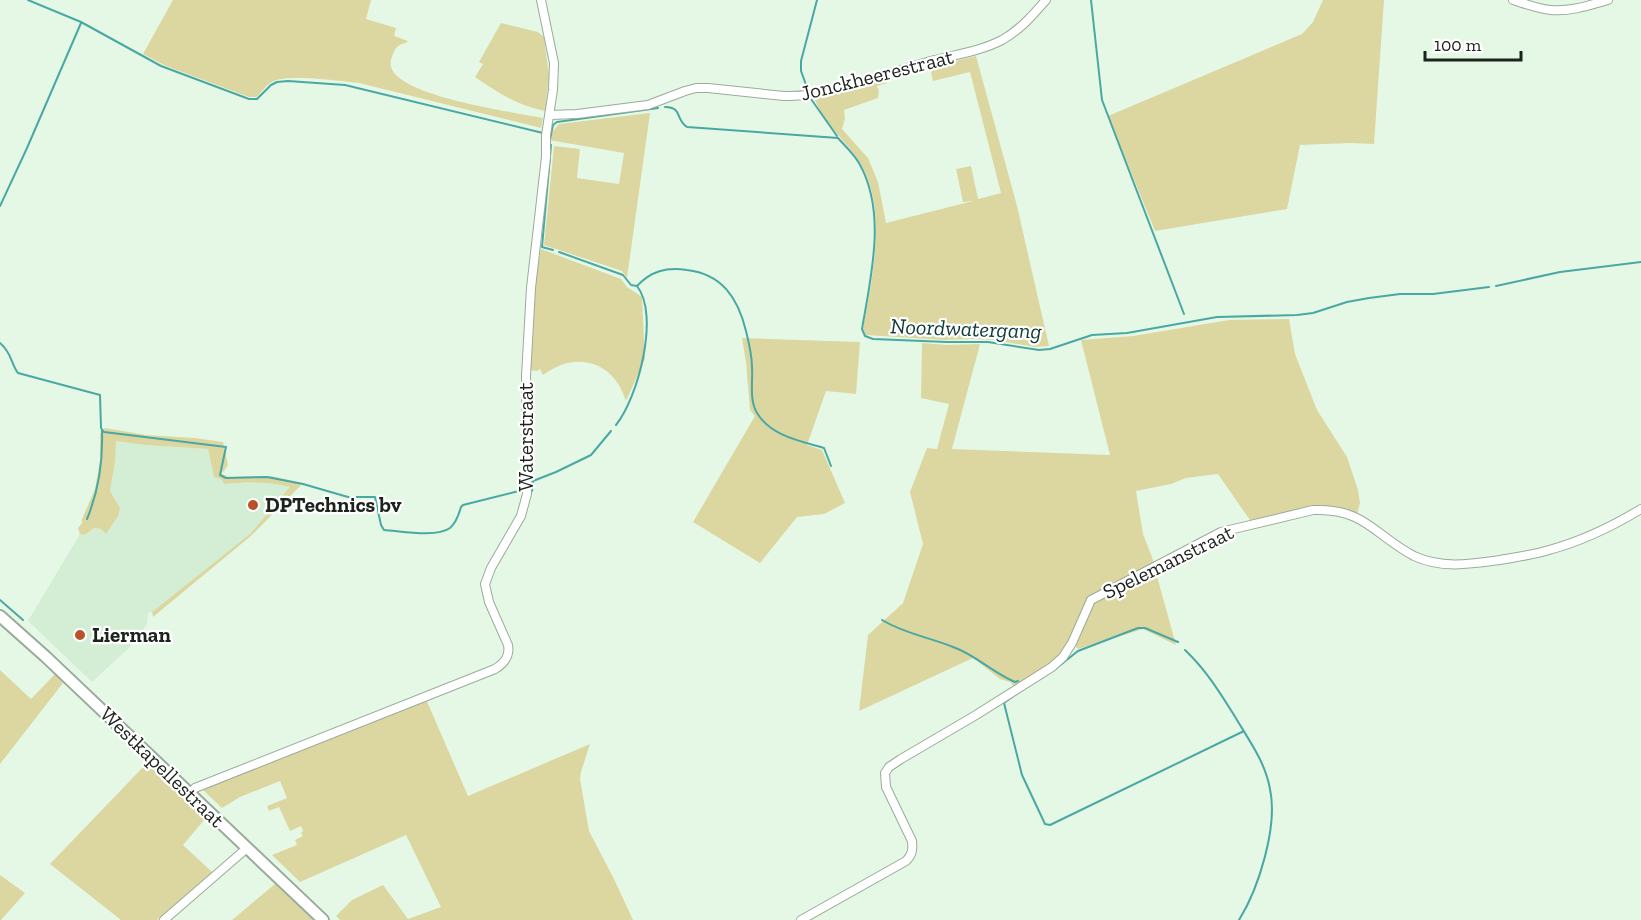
<svg xmlns="http://www.w3.org/2000/svg" width="1641" height="920" font-family="'Zilla Slab',serif">
	<rect width="100%" height="100%" fill="#e5f8e6"/>
	<path fill="#d4edd5" d="M115,440L145,445L208,449L214,476L221,478L224,484L256,482L270,483L291,487L251,533L152,612L148,613L147,624L132,645L92,682L28,621L80,534L85,535L94,528L101,529L117,502L110,492L115,462Z"/>
	<path fill="#dcd7a1" d="M173,0H371L366,19L396,28L394,36L408,41L406,43C399,44 396,47 393,54C391,58 390,63 391,67C400,97 514,112 543,118L541,128L359,83C341,81 289,74 274,81C267,84 262,91 257,97H249L166,66L143,54Z
		M1323,0H1384L1374,144L1350,143L1300,145L1287,209L1155,231L1108,116L1302,34L1313,22Z
		M501,23L538,32L544,37L549,76L545,111C515,104 500,94 475,77L483,64L479,62Z
		M976,56L1017,206L1049,346L1035,347L993,340L973,339L944,340L866,335L863,329C872,277 889,209 859,161C845,139 821,122 814,96L885,75L887,83L877,86L879,91L878,98L844,110L845,119L842,129L868,158L878,182L886,223L973,201L963,202L956,169L971,166L978,199L1001,193L970,72L933,81L930,67Z
		M650,113L627,278L622,271L544,245L554,146L580,149L577,178L619,184L624,153L549,140C550,133 555,129 559,124Z
		M541,249L621,279L627,287L642,297L645,359L626,401C614,361 576,350 543,375L540,369L537,371L529,370L534,287Z
		M1289,319L1295,354L1317,410L1347,457L1358,490L1360,503L1357,515L1337,510L1252,523L1218,474L1186,478L1171,484L1136,491L1143,534L1155,565L1090,597L1071,642L1056,662L1015,687L1010,682L1000,679L973,658L859,711L868,635L903,603L923,544L910,492L927,448L937,449L949,404L921,398L922,343L947,345L980,344L952,449L1110,455L1081,340L1133,336L1229,320Z
		M742,338L860,342L856,394L826,391L807,445L822,450L845,503L824,514L797,517L760,563L693,522L755,416L750,410L746,362Z
		M105,428L146,435L195,438L223,442L228,465L224,471L221,473L228,477L271,476L303,483L252,535L153,617L152,612L251,533L290,487C268,481 247,482 224,484L221,479L214,477L208,449L145,445L116,441L115,462L110,491L120,508L118,516L106,534L101,529L94,528L85,535L80,534L78,528L82,523V519L95,489L100,461V434Z
		M1155,569L1176,645L1143,629L1078,649L1074,645L1089,608L1095,601Z
		M0,670L31,699L55,674L63,683L0,764Z
		M425,697L468,796L590,744L581,772L580,779L589,831L614,879L633,920H340L336,916L352,900L383,885L408,919L441,907L406,835L300,882L272,855L297,845L295,840L303,836L301,833L303,831L301,826L290,831L279,807L269,811L267,806L287,798L280,781L240,797L222,808L202,789Z
		M147,763L205,819L183,845L212,872L157,920H121L50,864Z
		M0,875L25,893L1,920H0Z
		M275,884L313,920H232Z"/>
	<g fill="none" stroke-linecap="round" stroke-linejoin="round">
		<path stroke="#49a8a3" stroke-width="2" d="M28,0L81,22L161,66L249,99H257L271,85L277,82L288,81L345,85L543,133
			M1091,0L1102,100L1184,314
			M809,93L801,71V61L817,0
			M811,99L837,136
			M665,107C683,107 675,120 687,127L838,138C845,146 853,153 859,163C887,212 871,276 862,329L865,336L873,339L947,342H988L1039,350L1050,349L1092,335L1127,333L1217,317L1297,315L1313,313L1347,302L1369,298L1400,294H1433L1489,287
			M550,139L553,125L557,122L658,108
			M551,145L542,247L553,250
			M0,206L27,148L81,23
			M559,252L623,275L631,285L637,286C660,315 638,398 616,425
			M637,286C651,271 666,267 687,270C722,274 738,298 746,331C749,343 752,355 752,367C753,382 749,400 757,413C771,436 800,441 824,448L831,466
			M1496,286L1560,272L1641,262
			M0,343C12,353 11,364 18,373L100,395L101,428L104,432L226,447L220,475L226,478L267,477L303,484L348,497H375L381,525L384,530C401,531 436,538 450,528C456,523 459,514 461,507L463,505L523,490
			M530,491H532L533,481L556,472L591,455L611,431
			M87,519C99,490 103,462 102,431
			M0,600L23,620
			M882,620C905,634 929,637 953,647C976,655 993,673 1015,682L1018,681
			M1185,650C1206,670 1219,691 1234,715C1248,739 1265,761 1270,789C1278,826 1259,888 1239,920
			M1030,685L1054,670L1078,651L1138,628H1145L1178,642
			M1020,691L1004,703L1022,775L1045,824L1050,825L1244,731"/>
		<g stroke="#99ab9a" stroke-width="10">
			<path id="street" d="M1513,0C1526,4 1538,9 1551,10C1570,12 1590,5 1608,0
				M550,115L577,114L648,105L685,91L696,88H708L784,96C829,98 883,74 927,62C952,55 979,52 1002,40C1020,30 1033,15 1046,0
				M189,794L195,788L495,669C505,663 510,656 508,645L489,602L485,584L491,568L521,516L527,494L526,376L531,288L546,157V135L553,90L554,63L541,0
				M164,920L247,848
				M801,920L906,861C912,855 913,850 912,841L886,787L885,773L889,767L901,759L976,715L1052,667L1063,657L1072,643L1091,600L1221,532L1313,510C1365,508 1374,535 1414,556C1442,569 1471,564 1500,560C1516,557 1533,555 1549,550C1582,541 1613,526 1641,509"/>
		</g>
		<g stroke="#99ab9a" stroke-width="14">
			<path id="secondary" d="M0,616L46,657L323,920"/>
		</g>
		<use href="#street" stroke="#fff" stroke-width="8"/>
		<use href="#secondary" stroke="#fff" stroke-width="10"/>
	</g>
	<g fill="#b9512c" stroke="#fff" stroke-width="2">
		<circle cx="253" cy="505" r="6"/>
		<circle cx="80" cy="635" r="6"/>
	</g>
	<g text-anchor="middle" stroke-width="4.5" stroke-linejoin="round" paint-order="stroke">
		<g font-size="21" fill="#1c221c" stroke="#fff">
			<text transform="translate(877 75) rotate(-14)" y="7">Jonckheerestraat</text>
			<text transform="translate(526 437) rotate(-90)" y="7">Waterstraat</text>
			<text transform="translate(1168 562) rotate(-26)" y="7">Spelemanstraat</text>
			<text transform="translate(162 767) rotate(44)" y="7">Westkapellestraat</text>
		</g>
		<g font-size="21" font-weight="bold" fill="#1c221c" stroke="#fff" text-anchor="start">
			<text x="265" y="512">DPTechnics bv</text>
			<text x="92" y="642">Lierman</text>
		</g>
		<g font-size="22" font-style="italic" fill="#0b3937" stroke="#fff">
			<text transform="translate(966 328) rotate(2)" y="8">Noordwatergang</text>
		</g>
	</g>
	<path d="M1425 51v9h96v-9" fill="none" stroke="#1c221c" stroke-width="3"/>
	<text x="1434" y="51" font-size="18" fill="#1c221c" stroke="#ffffff" stroke-width="4.5" paint-order="stroke">100 m</text>
</svg>
